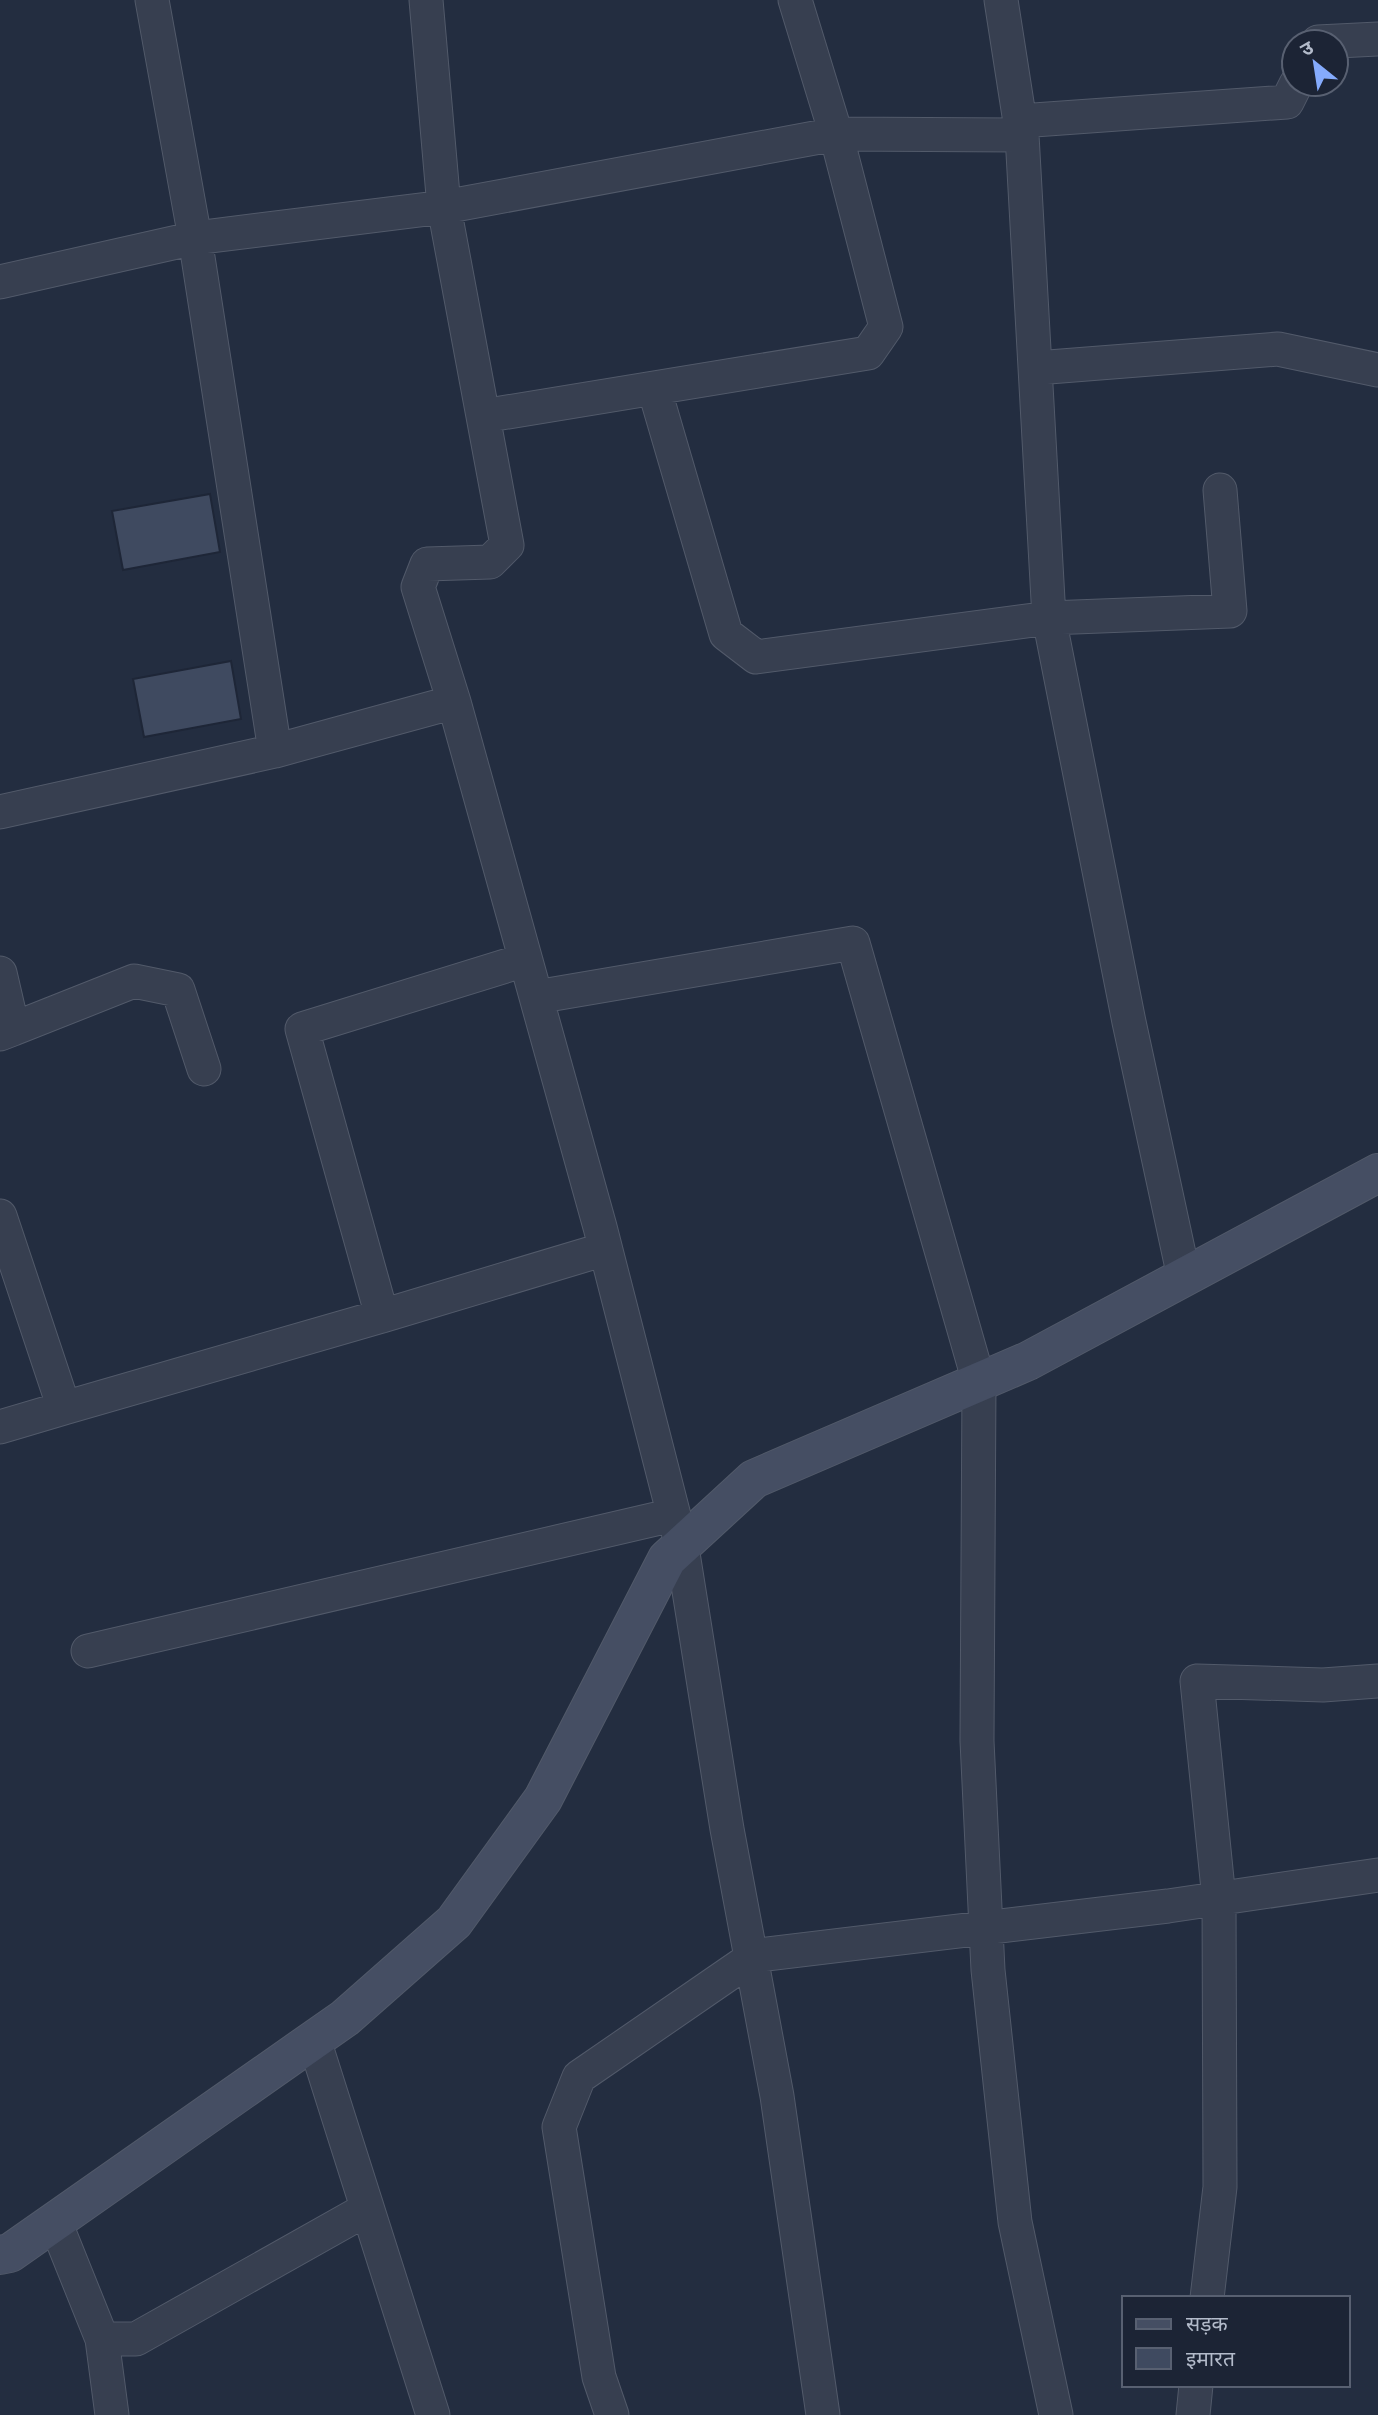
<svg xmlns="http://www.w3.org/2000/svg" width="1378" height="2415" font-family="'Golos Text','Noto Sans Devanagari',sans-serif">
	<rect width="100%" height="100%" fill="#232d40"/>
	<path fill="#3f4a60" stroke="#1e2637" stroke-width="2" d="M210,494L220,552L123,570L112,511Z
		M231,661L241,719L144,737L133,679Z"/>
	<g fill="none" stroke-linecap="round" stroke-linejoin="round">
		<g stroke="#525a6a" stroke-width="35">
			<path id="street" d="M152,0L195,238L275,751L454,702L600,1227L682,1547L727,1829L777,2096L823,2415
				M426,0L444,207L836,134L795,0
				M1001,0L1022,135L1049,618L1129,1022L1184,1277
				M1318,42L1378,39
				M1020,121L1287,102L1296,84
				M0,282L195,238L444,207L507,545L490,562L427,564L418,587L454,702
				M1036,368L1278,349L1378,370
				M654,388L726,634L756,657L1049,618L1230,611L1220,490
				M483,416L868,353L886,327L836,134L1022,135
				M0,812L275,751
				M525,960L302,1029L382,1316L605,1249
				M0,973L13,1029L0,1034
				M536,997L853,943L979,1382L977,1741L988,1970L1015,2222L1056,2415
				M13,1029L134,981L178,990L204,1069
				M0,1216L64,1408L382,1316
				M0,1427L64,1408
				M88,1651L673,1515
				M314,2040L433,2415
				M55,2222L102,2339L112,2415
				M1207,2298L1220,2187L1219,1899L1197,1681L1323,1685L1378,1681
				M102,2339H136L367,2209
				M612,2415L599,2377L559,2127L579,2077L746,1962L751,1956L1168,1906L1378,1875
				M1193,2415L1196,2385"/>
		</g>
		<g stroke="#525a6a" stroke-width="40">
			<path id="secondary" d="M0,2255L10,2253L345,2018L454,1922L543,1799L667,1559L754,1479L1028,1361L1378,1173"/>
		</g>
		<use href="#street" stroke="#373f50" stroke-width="33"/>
		<use href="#secondary" stroke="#454e63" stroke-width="38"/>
	</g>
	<rect x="1122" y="2296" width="228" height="91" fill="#1c2435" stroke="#586071" stroke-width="2"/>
	<rect x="1136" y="2319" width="35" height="10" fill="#454e63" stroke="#586071" stroke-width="2"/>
	<text x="1186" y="2331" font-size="21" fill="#b3bbca">सड़क</text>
	<rect x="1136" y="2348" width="35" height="21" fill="#3f4a60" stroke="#586071" stroke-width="2"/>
	<text x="1186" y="2366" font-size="21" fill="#b3bbca">इमारत</text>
	<g transform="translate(1315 63) rotate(330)"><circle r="33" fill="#1c2435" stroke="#586071" stroke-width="2"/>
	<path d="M0-5L12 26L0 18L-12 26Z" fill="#85abfd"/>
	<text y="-10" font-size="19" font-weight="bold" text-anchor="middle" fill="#b3bbca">उ</text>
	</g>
</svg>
